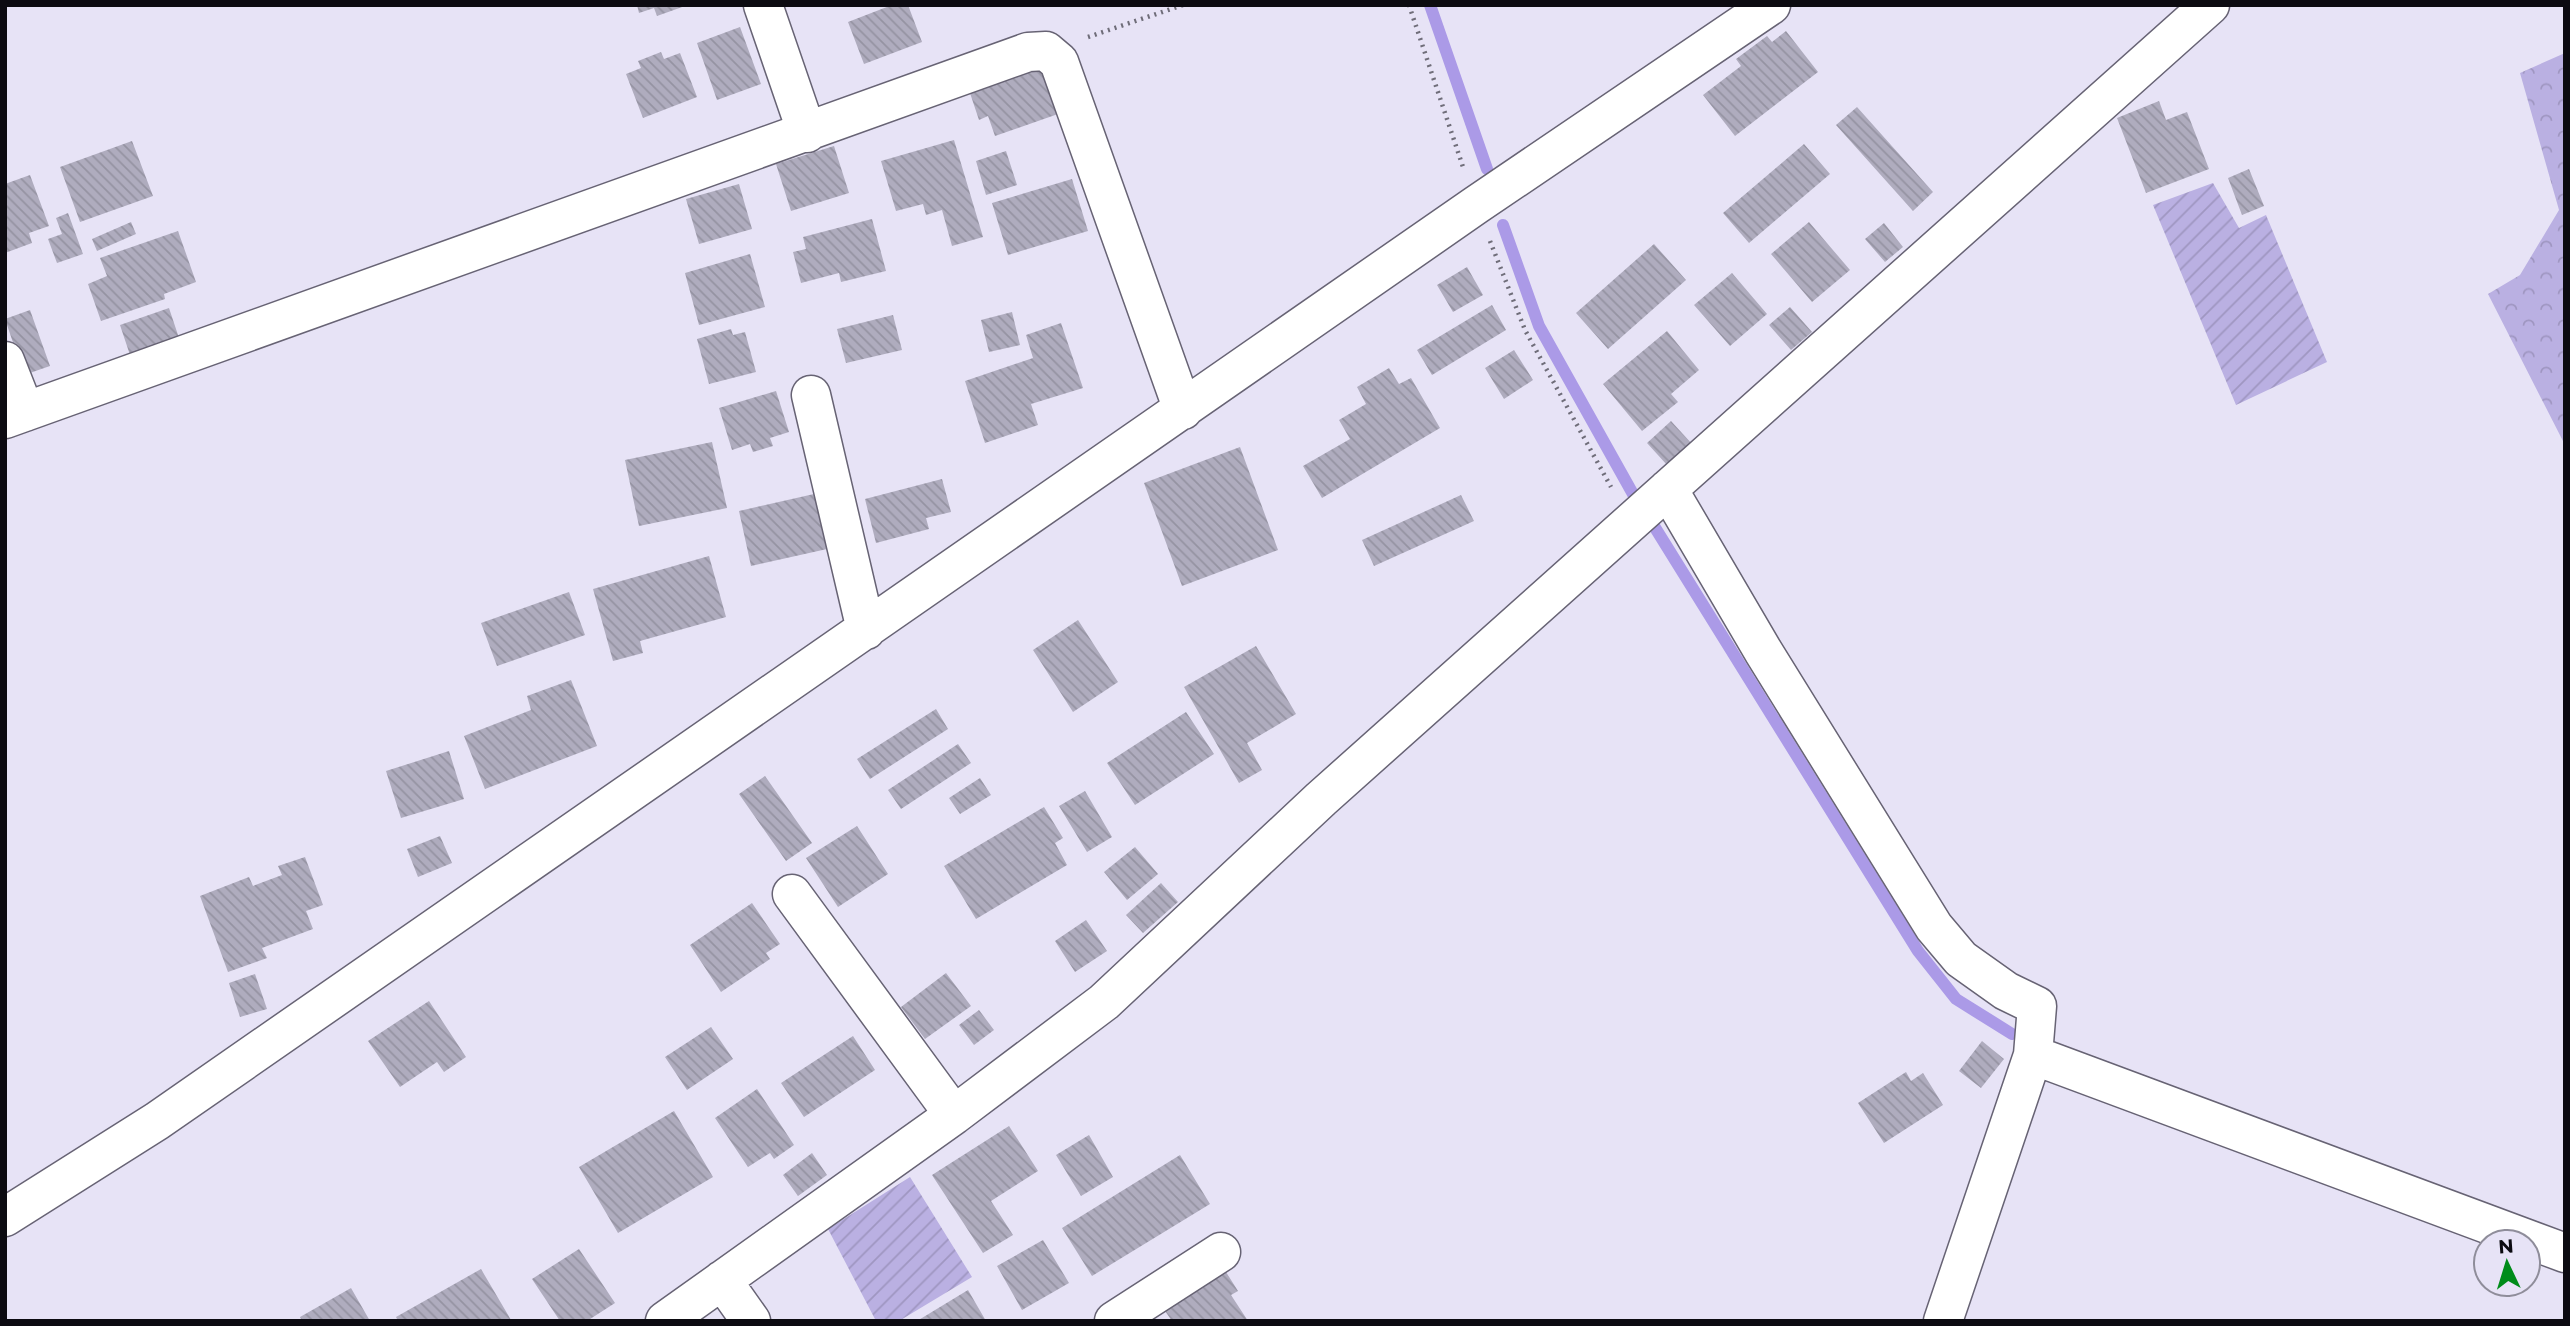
<svg xmlns="http://www.w3.org/2000/svg" width="2570" height="1326" font-family="Montserrat,sans-serif">
	<defs>
		<pattern id="forest-crowns" width="20" height="18" patternUnits="userSpaceOnUse" patternTransform="scale(1.75)"><rect width="20" height="18" fill="#bab0e2"/><path d="M2 6a3 3 0 1 1 6 0M12 15a3 3 0 1 1 6 0" fill="none" stroke="#9f96c1"/></pattern>
		<pattern id="garden-furrows" width="10" height="10" patternUnits="userSpaceOnUse" patternTransform="scale(1.75)"><rect width="10" height="10" fill="#bab0e2"/><path d="M-1 1l2-2M0 10L10 0M9 11l2-2" fill="none" stroke="#9f96c1"/></pattern>
		<pattern id="building-back-hatch" width="6" height="6" patternUnits="userSpaceOnUse" patternTransform="scale(1.75)"><rect width="6" height="6" fill="#afacbe"/><path d="M-1 5l2 2M0 0l6 6M5-1l2 2" fill="none" stroke="#9593a2"/></pattern>
	</defs>
	<rect width="100%" height="100%" fill="#e7e3f6"/>
	<path fill="url(#forest-crowns)" d="M2565,53V445L2488,294L2520,275L2559,210L2520,73Z"/>
	<path fill="url(#garden-furrows)" d="M2213,183L2239,228L2266,215L2327,362L2236,405L2153,205Z
		M910,1177L972,1277L899,1321H876L828,1229Z"/>
	<g fill="none" stroke-linecap="round" stroke-linejoin="round">
		<path stroke="#ab9ae7" stroke-width="12" d="M1430,5L1487,169
			M1503,225L1539,326L1633,494
			M1654,526L1918,951L1956,999L2012,1034"/>
	</g>
	<path fill="url(#building-back-hatch)" d="M637,5H685V6L657,16L654,8L639,13Z
		M892,5H908L922,42L864,64L848,22Z
		M740,27L761,84L717,100L697,43Z
		M1786,31L1818,72L1735,136L1703,95L1741,66L1736,59L1767,36L1772,42Z
		M661,52L664,59L680,53L697,97L643,118L626,74L641,68L638,61Z
		M1042,68L1058,114L995,136L988,116L979,120L970,93Z
		M2159,101L2166,120L2187,112L2209,169L2146,193L2117,118Z
		M1857,107L1933,192L1913,211L1836,125Z
		M954,140L983,237L952,246L942,210L926,215L923,204L896,211L881,161Z
		M132,141L153,196L80,222L60,167Z
		M1804,144L1830,174L1749,243L1723,213Z
		M834,146L849,193L791,211L776,164Z
		M1006,151L1017,185L986,195L976,161Z
		M2249,169L2264,206L2242,215L2228,178Z
		M30,175L49,226L29,233L32,243L5,253V184Z
		M1072,179L1088,231L1008,255L992,203Z
		M739,184L752,229L699,244L686,199Z
		M68,213L83,254L57,263L48,239L62,234L56,218Z
		M872,219L886,271L841,282L839,273L801,283L793,252L806,249L803,237Z
		M131,222L136,234L97,251L92,239Z
		M1809,222L1850,270L1812,302L1771,254Z
		M1884,223L1903,247L1885,262L1865,239Z
		M178,231L196,282L164,294L165,299L101,321L88,284L107,276L100,258Z
		M1654,244L1686,280L1608,349L1576,313Z
		M750,254L765,307L699,325L685,273Z
		M1467,267L1483,295L1453,312L1437,285Z
		M1732,273L1767,314L1730,346L1694,305Z
		M1492,305L1506,330L1432,375L1417,350Z
		M1790,307L1812,332L1791,350L1769,325Z
		M169,308L179,338L130,355L120,325Z
		M30,310L50,366L24,375L5,319Z
		M1012,312L1020,345L989,352L981,320Z
		M893,315L902,350L846,363L837,329Z
		M1061,323L1083,388L1031,404L1038,425L985,443L965,381L1033,358L1026,335Z
		M731,329L733,335L745,332L756,372L709,384L697,339Z
		M1667,331L1699,370L1671,394L1678,402L1642,431L1603,384Z
		M1514,350L1533,380L1504,399L1485,368Z
		M1389,368L1399,384L1411,378L1440,428L1322,498L1303,466L1350,439L1339,420L1366,404L1357,387Z
		M776,391L789,432L770,438L773,446L753,452L750,444L732,450L719,408Z
		M1671,421L1692,444L1667,465L1647,443Z
		M712,442L727,508L639,526L625,460Z
		M1240,447L1278,550L1182,586L1144,483Z
		M942,479L951,512L926,518L929,529L876,543L865,499Z
		M814,494L827,549L751,566L739,511Z
		M1461,495L1474,521L1374,566L1362,540Z
		M709,556L726,617L640,641L643,653L613,661L593,589Z
		M569,592L585,635L497,666L481,623Z
		M1078,620L1118,682L1073,712L1033,650Z
		M1256,646L1296,714L1247,743L1262,770L1239,783L1184,687Z
		M571,680L597,746L485,789L464,736L531,710L527,696Z
		M936,709L948,729L870,779L857,759Z
		M1186,712L1214,754L1135,805L1107,763Z
		M958,744L971,763L901,809L888,790Z
		M449,751L464,799L401,818L386,771Z
		M765,776L812,843L786,861L739,794Z
		M980,778L991,795L960,814L949,798Z
		M1085,791L1112,837L1087,852L1059,806Z
		M1044,807L1063,838L1055,843L1067,865L976,919L944,866Z
		M857,826L888,874L838,907L806,858Z
		M440,836L452,863L418,877L407,849Z
		M1135,847L1158,874L1127,900L1104,872Z
		M305,857L323,905L306,911L313,929L262,948L267,958L228,972L200,896L249,877L253,886L282,875L278,866Z
		M1161,883L1178,902L1143,933L1126,915Z
		M752,903L780,944L766,953L770,959L721,992L690,945Z
		M1086,920L1107,951L1075,972L1055,941Z
		M946,973L971,1006L925,1039L901,1007Z
		M255,974L267,1009L240,1017L229,983Z
		M429,1001L466,1057L444,1072L437,1062L400,1087L368,1041Z
		M979,1010L994,1030L974,1045L959,1025Z
		M711,1027L733,1059L687,1090L665,1057Z
		M853,1036L875,1070L804,1117L781,1083Z
		M1982,1041L2004,1059L1981,1088L1959,1071Z
		M1906,1072L1911,1081L1923,1073L1943,1105L1884,1143L1858,1103Z
		M757,1089L794,1145L774,1159L770,1153L748,1167L715,1118Z
		M674,1111L713,1177L618,1233L579,1167Z
		M1009,1126L1038,1171L991,1201L1013,1235L983,1253L932,1175Z
		M1089,1135L1113,1177L1081,1196L1056,1155Z
		M812,1153L827,1175L798,1196L783,1175Z
		M1180,1155L1210,1204L1092,1276L1062,1228Z
		M1043,1240L1069,1283L1022,1310L997,1266Z
		M579,1249L615,1303L587,1321H560L532,1279Z
		M481,1269L511,1320L398,1321L396,1317Z
		M1226,1272L1238,1291L1231,1295L1248,1321H1172L1165,1311Z
		M351,1288L370,1321H302L300,1317Z
		M968,1290L986,1321H917Z"/>
	<g fill="none" stroke-linecap="round" stroke-linejoin="round">
		<g stroke="#676374" stroke-width="41">
			<path id="minor" d="M763,5L807,133
				M5,361L25,412
				M811,395L866,630
				M5,419L1028,52L1046,51L1059,62L1183,410
				M1668,489L1763,651L1934,927L1961,959L2006,991L2037,1006L2033,1055L1943,1321
				M792,894L954,1115
				M2033,1055L2565,1253
				M5,1217L157,1121L1476,205L1771,5
				M722,1280L751,1321
				M665,1321L954,1115L1104,1002L1321,799L2210,5
				M1114,1321L1221,1252"/>
		</g>
		<path stroke="#6f6d79" stroke-width="4.5" stroke-dasharray="2 5" stroke-linecap="butt" d="M1409,5L1463,167
			M1088,37L1183,5
			M1490,241L1525,330L1611,487"/>
		<use href="#minor" stroke="#fff" stroke-width="38"/>
	</g>
	<rect width="2570" height="1326" fill="none" stroke="#0c0b11" stroke-width="14"/>
	<g transform="translate(2507 1263) rotate(356)"><circle r="33" fill="#e7e3f6" stroke="#8f8d9a" stroke-width="2"/>
	<path d="M0-5L12 26L0 18L-12 26Z" fill="#008c1a"/>
	<text y="-10" font-size="19" font-weight="bold" text-anchor="middle" fill="#0c0b11">N</text>
	</g>
</svg>
